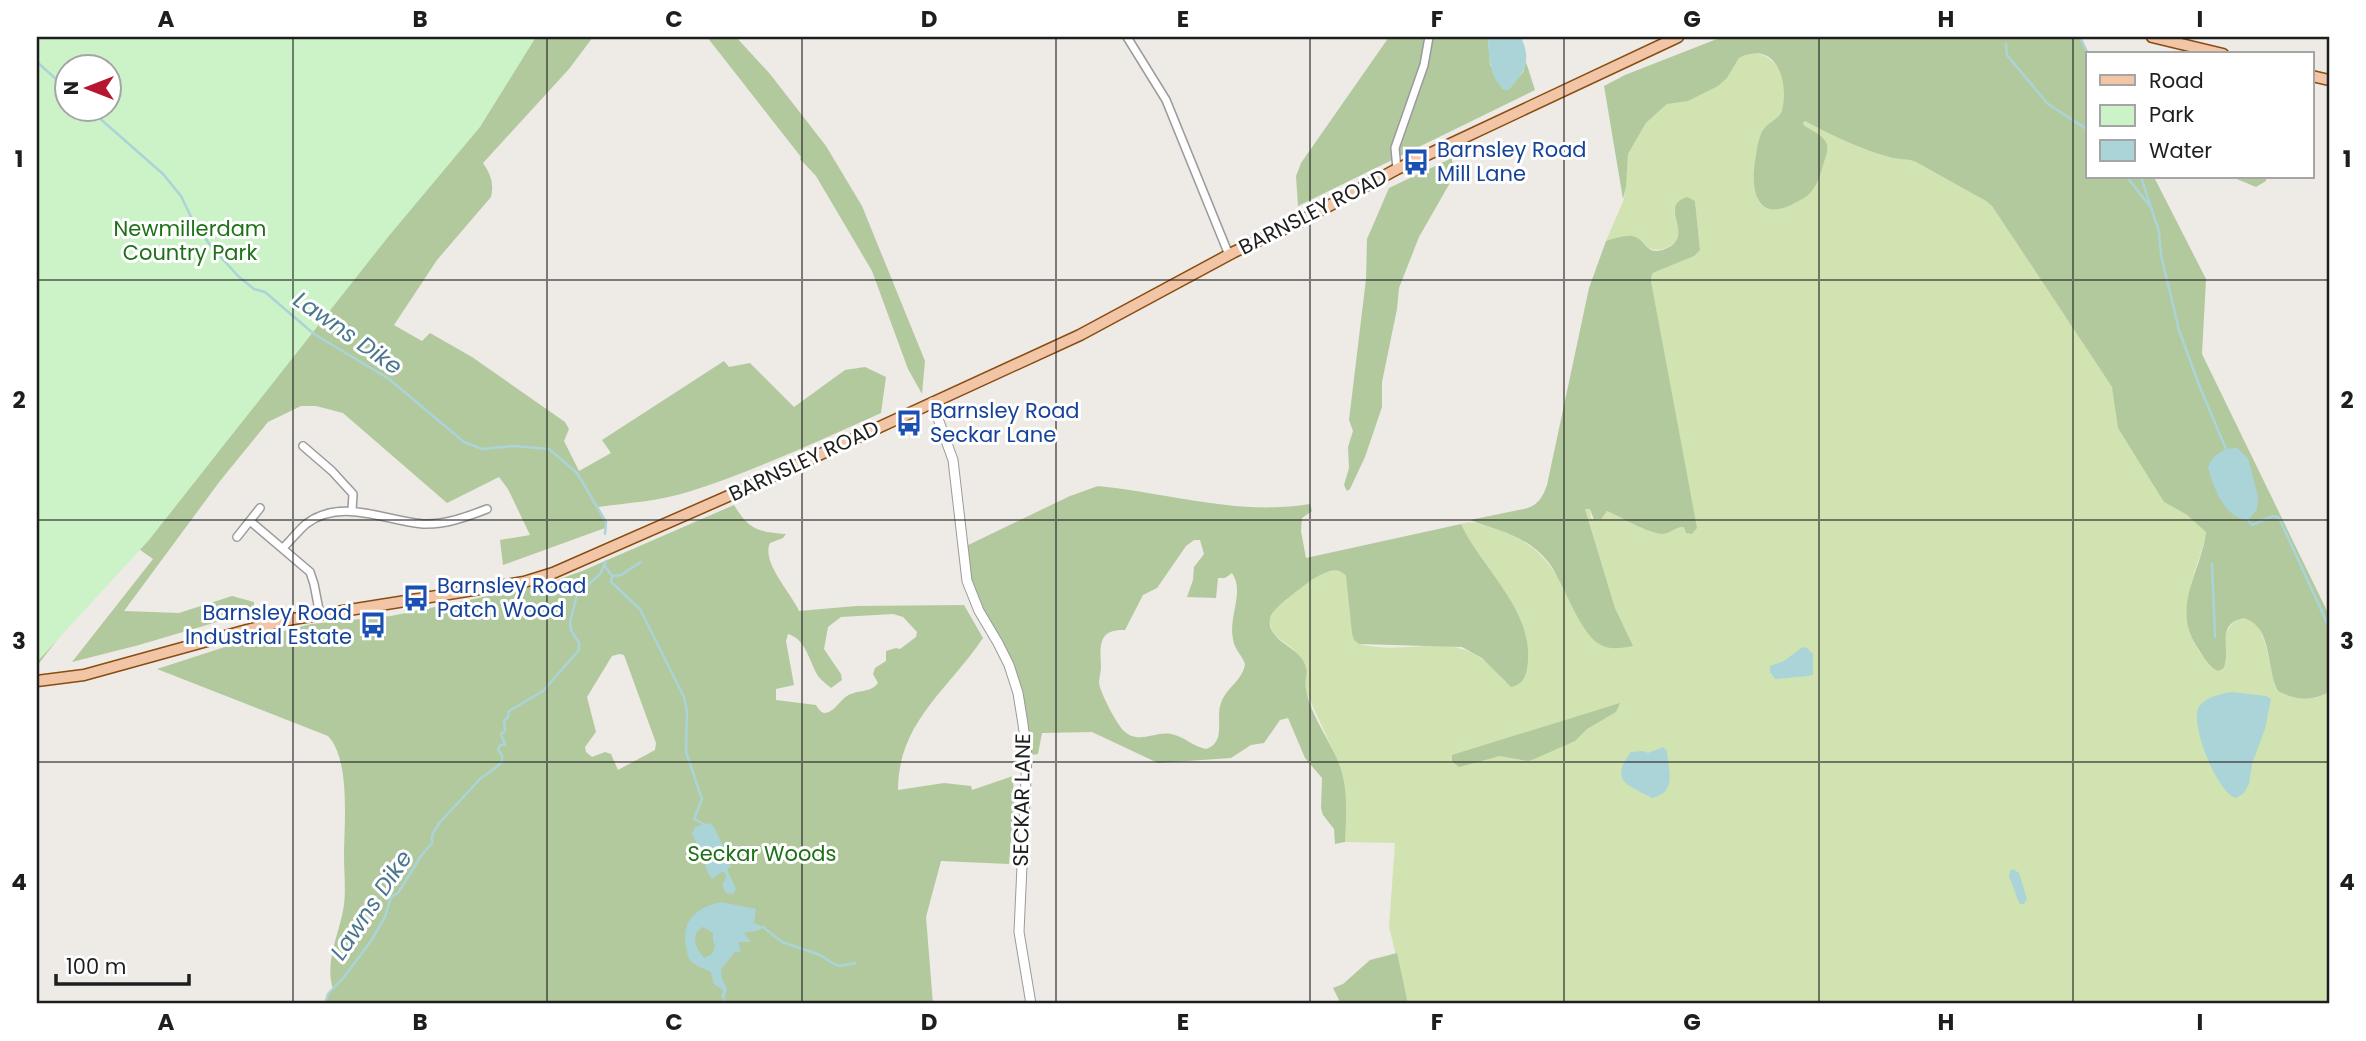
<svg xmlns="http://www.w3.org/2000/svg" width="2366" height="1041" font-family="Poppins,sans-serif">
	<rect width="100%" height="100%" fill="#eeeae5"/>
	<path fill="#d1e3b1" d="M1751,53C1781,52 1793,92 1780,114C1776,123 1766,125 1761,135L1757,198L1762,206H1789L1809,194L1825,140L1805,125L1803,124L1805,121C1831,135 1860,149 1889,157C1898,160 1907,158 1916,162L1986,201L1992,206L2112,387L2164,502L2187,515L2203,527L2206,532C2204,546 2198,560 2194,574C2182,613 2184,644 2218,671L2223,669C2231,658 2221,645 2227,632C2230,625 2236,618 2244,618C2268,618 2269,675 2278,691C2295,700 2312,702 2329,692V1004H1408L1389,927L1395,843L1345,842L1336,757L1305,689L1306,667L1294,650L1273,634L1269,619L1271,613C1290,598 1316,565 1343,572C1356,589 1344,621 1359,644C1418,658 1461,622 1505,682L1527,666C1527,655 1528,643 1525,633C1513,592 1478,562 1461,524C1473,520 1480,524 1492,528C1521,537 1541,550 1557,576L1632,646L1615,608L1585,509L1590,508L1591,518L1597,521L1607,511C1620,517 1651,535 1664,534C1671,533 1676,527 1684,527L1689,534L1695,531L1696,523L1681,448L1651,281L1652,274L1655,272L1686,259L1700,250L1695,201L1674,209C1675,216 1679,224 1680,232C1680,238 1676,242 1671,245C1653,257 1645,244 1631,236L1606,241L1624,199L1628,154L1646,123L1667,104L1727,78L1739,58Z"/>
	<path fill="#b2c99e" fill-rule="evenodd" d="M37,37H593L569,69L483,163C491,175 494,183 491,197L437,260L394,325L422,341L430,333L472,357L565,422L569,429L564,441L579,471L611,453L602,440L724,361L729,367L750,363L794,407L845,370L865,367L886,377L881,413C818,441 754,471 688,492C659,501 628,503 598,507L606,522L605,528L503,565L500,540L530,535L508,489L499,477L447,503L343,413L316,406H301L268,422L220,481L124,611L179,613L232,596L254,602V611L139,645L72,662L153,559L139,549L83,606L37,666ZM66,66H108V108H66Z
		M707,37H736L770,74L826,146L862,206L925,361L922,394L908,369L872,271L816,176L800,159L801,157Z
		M1389,37H1488L1490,65L1503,89H1509L1523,72L1526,62L1535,90L1298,206L1296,176L1301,163Z
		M1722,37H2080L2088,54V177H2154L2206,279L2202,354L2329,615V692C2311,702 2295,700 2278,691C2266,670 2273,626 2244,618C2213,624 2233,653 2223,669L2218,671C2208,666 2203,656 2197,647C2171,606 2201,573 2206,532L2187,515L2164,502L2118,428L2112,387L1992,206L1986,201L1916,162C1907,158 1898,160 1889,157C1860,149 1831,135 1805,121L1803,123L1804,125C1811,130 1822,135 1826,142C1829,148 1826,156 1824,162C1821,172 1818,184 1811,192C1807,197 1800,200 1793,204C1754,224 1750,185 1756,156C1757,148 1759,136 1763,130C1770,120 1781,120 1783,106C1788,77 1774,40 1739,58L1727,78L1718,86L1688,101L1667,104L1646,123L1628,154L1626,186L1623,199L1604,86L1625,75Z
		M1452,158L1453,172L1451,181L1419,237L1399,288L1397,309L1382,382V407L1365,457L1350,489L1347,491L1344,485L1349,468L1348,447L1353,431L1349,420L1366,279L1367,239L1389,188Z
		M2232,177H2266V181L2256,187Z
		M1687,197L1695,201L1700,250L1694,256L1655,272L1652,274L1651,281L1697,528L1692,534L1686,533L1684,527C1675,527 1670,534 1662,534C1647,533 1621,517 1607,511L1601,519L1594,520L1590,509H1585L1615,608L1633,646C1622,648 1610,650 1601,645C1580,635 1564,583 1549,563C1529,537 1500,531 1470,520L1528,508C1539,504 1543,496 1547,485L1589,288L1606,241C1613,239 1625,235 1632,236C1646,238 1645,257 1665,249C1698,235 1656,207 1687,197Z
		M1098,486C1169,493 1238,516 1310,504L1312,511L1302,518L1301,531L1306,558L1461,524C1482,570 1537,612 1527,669C1525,679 1521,685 1511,687L1482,658L1462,647L1359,644L1354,640L1352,633L1346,576C1337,565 1324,573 1313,579C1305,585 1271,609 1270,618C1266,643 1302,646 1306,668C1308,674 1304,682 1306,689C1311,719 1334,744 1342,773C1348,795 1346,819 1345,842L1335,844L1334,829L1323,815L1321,808L1322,778L1305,758L1288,718L1280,720L1264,743L1251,745L1231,758L1158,763L1092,732L1042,733L1038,754L1027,756L1018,693L967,581L964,547L1070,496ZM1194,540H1200L1204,554L1194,567L1193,580L1187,597L1216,598L1218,578H1225L1232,573C1245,592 1228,617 1233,639C1234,649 1242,655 1245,664C1243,680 1226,688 1221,703C1215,719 1227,742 1206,749C1193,747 1184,736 1171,734C1154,731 1139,745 1124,731C1117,725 1100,692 1099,683C1099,678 1101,672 1101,667C1100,645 1098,629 1125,630L1143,595L1157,588L1186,546Z
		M734,505C749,530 758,532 786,534L783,538L770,543C761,562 791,593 799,611L856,606L964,605L983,638C949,689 898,722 898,790L944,783L971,786L972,790L1013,776L1014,801L1009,864L941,861L926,917L933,1004H325L328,994L333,989C324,961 340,933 344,905C346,889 344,872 344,857C344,825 351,760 328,736L157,669L231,645L311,624L391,616L546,584L582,571ZM893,614L903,617L917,632L916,637L900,649L896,648L886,651V661L875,668L873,674L878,683C869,694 858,689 847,696C839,701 834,713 824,713C820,712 818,708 816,705L776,700V689L794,685L786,641L788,634C806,639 809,661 818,676C821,680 826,684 831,688L842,680L841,674L824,649L828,627L841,617ZM619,654L624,655L656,743L655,750L618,770L611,754L605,752L592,757L586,752L585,747L596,732L587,697L612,656Z
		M1620,703L1616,712L1587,729L1575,741L1532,760L1528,761L1500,756L1459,767L1452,761V755Z
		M1397,953L1408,1004H1341L1333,988L1343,984L1370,960Z"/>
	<path fill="#cbf3c7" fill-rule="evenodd" d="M37,37H536L480,127L388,237L149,540L37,662ZM66,66H108V108H66Z"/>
	<path fill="#aad4d7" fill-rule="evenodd" d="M1488,37H1521C1532,61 1525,73 1507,91C1489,81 1489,55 1488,37Z
		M2237,448L2248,458L2258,496L2257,510L2248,520C2225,519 2213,487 2208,467C2213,454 2224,448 2237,448Z
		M1806,647L1813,654V675C1809,676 1780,679 1775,679L1770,672V666L1784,661L1801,648Z
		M2232,692L2266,696L2271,699L2265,729L2252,764L2249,784L2244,793L2236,798C2218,794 2191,727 2198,709C2203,697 2221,694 2232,692Z
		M1663,747L1667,751C1668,771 1678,792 1652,798C1629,785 1608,782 1631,752L1643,751L1648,753Z
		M709,823L714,827L726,852L724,857L731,866L727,869L736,889L733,894L726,893L722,885L726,877L725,873L722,872L712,879C704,869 705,858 698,851L699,848L692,834L695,827Z
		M2013,869L2019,873L2027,899L2024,904H2020C2015,895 2014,886 2009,877L2010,871Z
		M721,902L756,909L754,923L763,927L760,930L744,933L751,942H738L741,952H735L721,969L722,979L727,989L724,1000L721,997L723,990L714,984L711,972C704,968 696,967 691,961C687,957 687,950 686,945C681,920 698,907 721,902ZM703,927L713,933V941L715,946L712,954L704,958C696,948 689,935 703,927Z"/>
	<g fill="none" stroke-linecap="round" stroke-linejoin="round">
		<path stroke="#aad4d7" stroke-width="2.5" d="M2080,37L2088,54
			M2006,44L2007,55L2048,104L2088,130
			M37,62L66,88
			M88,108L163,174L181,196L192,219L210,245L238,276L254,289L265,292L314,334L389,379L464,442L482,449L514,446L549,449L577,473L606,522L605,534
			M2127,177L2149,205
			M2141,177L2159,232L2161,255L2179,330L2199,385L2226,449
			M2248,520L2252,525L2273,516L2279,518L2329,627
			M2212,564L2215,637
			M605,566L612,576L611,582L640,609L684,697L687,711L686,752L702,799L694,819L704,824
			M613,576L621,575L641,562
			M2328,640L2329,639
			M763,927L782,942L820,955L834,964L840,966L855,963
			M724,1000L725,1004
			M325,1004L328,994L344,977L371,941L385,917L391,897L398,893L421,856L432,843V835L440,822L482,777C484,777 500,764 502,762V755L498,750L500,745H505L501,734L505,731L504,721L508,717L509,711L543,691L579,650V643L571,630L570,622L577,595L600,574L606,561"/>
		<g stroke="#9b9b9b" stroke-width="10">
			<path id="minor" d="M1127,37L1166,100L1229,255
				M1397,169L1395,148L1424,65L1429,37
				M303,446L332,471L353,494L352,511
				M250,521L310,572L314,584L320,615
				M237,537L260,508
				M283,548C291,540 298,531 306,524C341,497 385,521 423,524C445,525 466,517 487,509"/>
		</g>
		<g stroke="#9b9b9b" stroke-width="11">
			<path id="tertiary" d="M932,402L953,460L967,581L979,611L998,643L1009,665L1018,693L1023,724L1027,756L1019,932L1031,1004"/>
		</g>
		<g stroke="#884d10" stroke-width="13">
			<path id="primary" d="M2152,37L2223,54
				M2312,76L2329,80
				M37,681L84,675L247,630L293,619L524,582L553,573L749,487L1080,335L1234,252L1299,222L1397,169L1678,37"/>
		</g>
		<use href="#minor" stroke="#fff" stroke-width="7"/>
		<use href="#tertiary" stroke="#fff" stroke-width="9"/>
		<use href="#primary" stroke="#f2c5a7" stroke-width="10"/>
	</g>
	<path fill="none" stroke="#1e1e1e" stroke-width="2" stroke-opacity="0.55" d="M293,37V1004M547,37V1004M802,37V1004M1056,37V1004M1310,37V1004M1564,37V1004M1819,37V1004M2073,37V1004M37,280H2329M37,520H2329M37,762H2329"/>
	<defs>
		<g id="bus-bare" transform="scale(2.1)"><path d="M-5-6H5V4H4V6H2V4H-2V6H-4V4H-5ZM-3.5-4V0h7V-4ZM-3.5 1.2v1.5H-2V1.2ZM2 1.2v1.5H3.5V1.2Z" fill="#1a4fb4" stroke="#fff" stroke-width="2.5" paint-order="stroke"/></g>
	</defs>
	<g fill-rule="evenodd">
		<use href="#bus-bare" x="1416" y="162"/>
		<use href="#bus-bare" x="909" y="423"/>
		<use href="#bus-bare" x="416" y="598"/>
		<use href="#bus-bare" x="373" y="625"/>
	</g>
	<g text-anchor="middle" stroke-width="6" stroke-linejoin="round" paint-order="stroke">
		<g font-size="21" fill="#164399" stroke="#fff" text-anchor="start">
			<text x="1437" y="157">Barnsley Road<tspan x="1437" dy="24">Mill Lane</tspan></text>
			<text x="930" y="418">Barnsley Road<tspan x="930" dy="24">Seckar Lane</tspan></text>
			<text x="437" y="593">Barnsley Road<tspan x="437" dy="24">Patch Wood</tspan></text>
			<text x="352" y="620" text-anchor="end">Barnsley Road<tspan x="352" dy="24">Industrial Estate</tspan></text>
		</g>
		<g font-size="21" fill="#1e1e1e" stroke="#fff">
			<text transform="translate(1313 212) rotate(-27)" y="7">BARNSLEY ROAD</text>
			<text transform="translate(804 461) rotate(-25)" y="7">BARNSLEY ROAD</text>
			<text transform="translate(1022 800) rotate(-89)" y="7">SECKAR LANE</text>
		</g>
		<g font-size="21" fill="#1e7117" stroke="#fff">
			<text x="190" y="236">Newmillerdam<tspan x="190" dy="24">Country Park</tspan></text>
			<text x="762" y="861">Seckar Woods</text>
		</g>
		<g font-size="23" font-style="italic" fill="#4b778e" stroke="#fff">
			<text transform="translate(348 333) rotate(35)" y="8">Lawns Dike</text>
			<text transform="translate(371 905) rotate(-56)" y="8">Lawns Dike</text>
		</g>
	</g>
	<rect width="2366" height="1041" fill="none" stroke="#ffffff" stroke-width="77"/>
	<rect x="2086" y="52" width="228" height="126" fill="#ffffff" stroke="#a5a5a5" stroke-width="2"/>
	<rect x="2100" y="75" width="35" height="10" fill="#f2c5a7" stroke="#a5a5a5" stroke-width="2"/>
	<text x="2149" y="88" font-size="21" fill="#1e1e1e">Road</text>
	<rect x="2100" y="105" width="35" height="21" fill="#cbf3c7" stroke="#a5a5a5" stroke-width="2"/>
	<text x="2149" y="122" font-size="21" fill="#1e1e1e">Park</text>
	<rect x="2100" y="140" width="35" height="21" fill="#aad4d7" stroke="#a5a5a5" stroke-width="2"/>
	<text x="2149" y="158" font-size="21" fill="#1e1e1e">Water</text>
	<g transform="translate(88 88) rotate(270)"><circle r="33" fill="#ffffff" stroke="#a5a5a5" stroke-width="2"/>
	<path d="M0-5L12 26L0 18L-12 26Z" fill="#b71530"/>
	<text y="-10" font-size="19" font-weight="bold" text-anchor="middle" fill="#1e1e1e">N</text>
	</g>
	<path d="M56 974v10h133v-10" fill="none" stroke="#1e1e1e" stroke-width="3.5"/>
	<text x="66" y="974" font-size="21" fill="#1e1e1e" stroke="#ffffff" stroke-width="5" paint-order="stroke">100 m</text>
	<rect x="38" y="38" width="2290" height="964" fill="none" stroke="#1e1e1e" stroke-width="2.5"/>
	<g font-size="23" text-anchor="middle" font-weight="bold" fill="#1e1e1e">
		<text x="166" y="27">A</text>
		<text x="420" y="27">B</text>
		<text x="674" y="27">C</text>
		<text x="929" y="27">D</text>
		<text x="1183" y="27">E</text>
		<text x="1437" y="27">F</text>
		<text x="1692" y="27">G</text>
		<text x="1946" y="27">H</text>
		<text x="2200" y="27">I</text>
		<text x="19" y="167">1</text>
		<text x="2347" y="167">1</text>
		<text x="19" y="408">2</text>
		<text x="2347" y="408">2</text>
		<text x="19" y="649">3</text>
		<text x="2347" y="649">3</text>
		<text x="19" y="890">4</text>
		<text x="2347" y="890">4</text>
		<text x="166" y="1030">A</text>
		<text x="420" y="1030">B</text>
		<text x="674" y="1030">C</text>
		<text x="929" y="1030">D</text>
		<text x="1183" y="1030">E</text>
		<text x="1437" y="1030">F</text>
		<text x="1692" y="1030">G</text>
		<text x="1946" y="1030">H</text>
		<text x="2200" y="1030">I</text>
	</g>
</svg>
